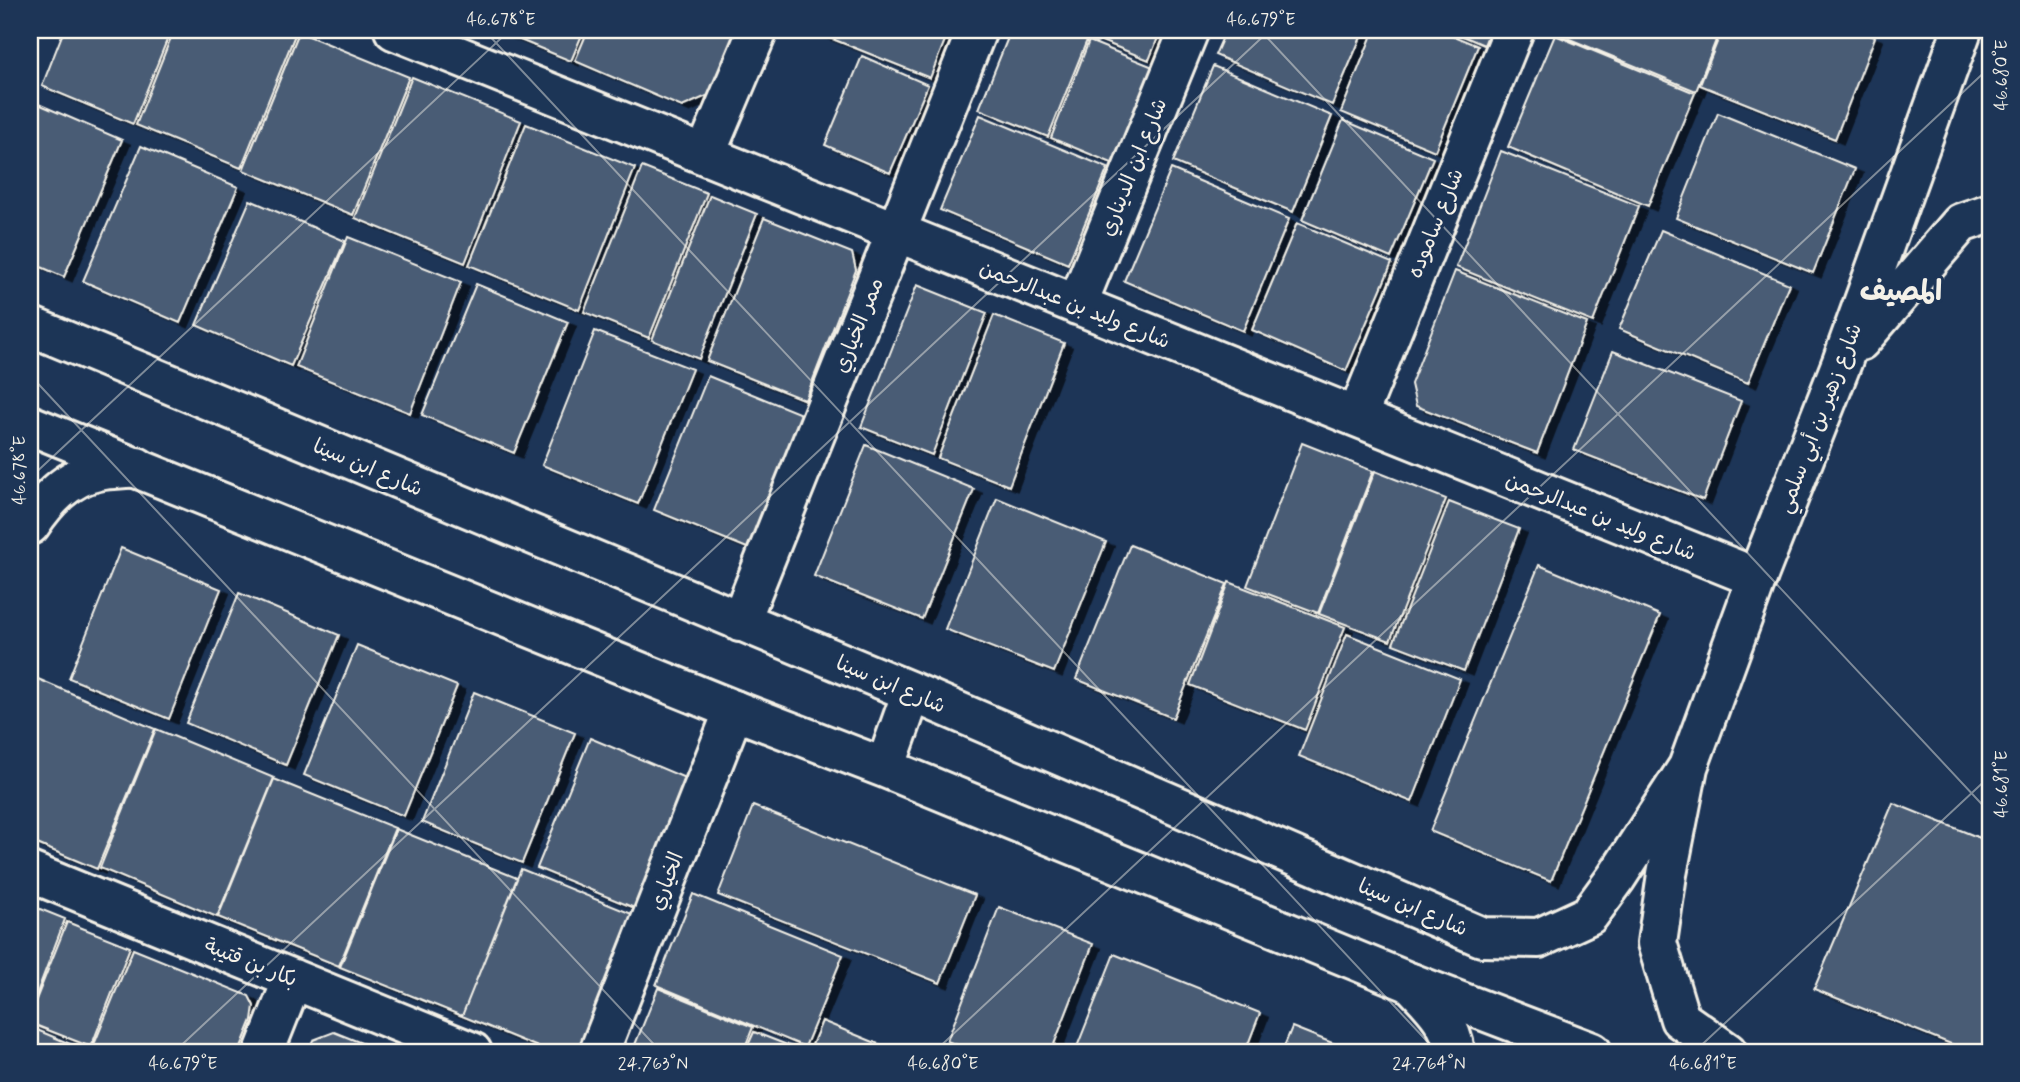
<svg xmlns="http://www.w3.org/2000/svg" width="2020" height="1082" font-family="Mynerve,'Playpen Sans Arabic',sans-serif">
	<defs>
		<filter id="shadow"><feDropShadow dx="8" dy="4.5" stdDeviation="0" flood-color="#0009"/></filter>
	</defs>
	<rect width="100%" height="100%" fill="#1d3557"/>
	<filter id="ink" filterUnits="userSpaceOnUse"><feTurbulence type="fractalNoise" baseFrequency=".0143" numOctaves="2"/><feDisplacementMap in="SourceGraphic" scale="14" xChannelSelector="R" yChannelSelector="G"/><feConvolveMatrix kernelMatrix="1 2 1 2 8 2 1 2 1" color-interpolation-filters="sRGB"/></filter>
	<g filter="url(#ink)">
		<path fill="#485b74" stroke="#f4f1e8" stroke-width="2" filter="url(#shadow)" d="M64,30H171L133,124L42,86Z
			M174,30H291L296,32L241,168L136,125Z
			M496,30H584L571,61Z
			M588,30H737L709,95L682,107L575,61Z
			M810,30H949L930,78Z
			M1011,30H1063L1087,40L1048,137L979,109Z
			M1074,30H1161L1149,60Z
			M1226,30H1364L1332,105L1215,55Z
			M1374,30H1439L1478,46L1435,151L1341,112Z
			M1449,30H1490L1484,45Z
			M1556,30H1705L1718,35L1696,91L1555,33Z
			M1722,30H1857L1875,37L1835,139L1700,85Z
			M299,32L409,77L353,215L243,170Z
			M1555,35L1695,93L1648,206L1508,147Z
			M1089,41L1158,69L1119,166L1051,138Z
			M862,56L928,85L890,173L825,145Z
			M1213,66L1332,116L1293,212L1173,162Z
			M412,77L521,121L465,263L355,218Z
			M36,103L122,140L64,277L30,262V117Z
			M1718,113L1855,169L1813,273L1676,218Z
			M980,115L1108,168L1068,264L940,210Z
			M1343,120L1433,158L1391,258L1302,220Z
			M526,124L635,168L579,310L469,265Z
			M141,146L238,187L180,323L83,281Z
			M1501,151L1639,206L1593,322L1456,267Z
			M642,167L707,193L649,338L584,312Z
			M1171,169L1289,219L1243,331L1124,281Z
			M710,195L757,214L699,359L652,340Z
			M250,200L345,241L291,366L196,325Z
			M764,218L852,253L856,270L805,400L707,361Z
			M1297,223L1392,263L1346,371L1252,330Z
			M1661,230L1789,284L1748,383L1619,329Z
			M348,237L461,282L410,413L296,367Z
			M1455,271L1587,323L1537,453L1416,406L1411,384Z
			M476,284L568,322L514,453L422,415Z
			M917,285L987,313L932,455L861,427Z
			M994,315L1064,343L1009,486L938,458Z
			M595,331L692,369L638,504L542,465Z
			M1613,351L1741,401L1703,500L1574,450Z
			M708,376L806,416L752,550L654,510Z
			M1302,443L1373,471L1318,613L1247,586Z
			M866,445L974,489L922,619L814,576Z
			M1375,471L1446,499L1390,641L1319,614Z
			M997,498L1106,542L1054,672L945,629Z
			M1449,502L1519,529L1464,671L1393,644Z
			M1130,545L1227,584L1173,718L1076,679Z
			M121,548L221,589L169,719L69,678Z
			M1539,565L1660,615L1551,881L1430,831Z
			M1229,582L1345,627L1305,730L1190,685Z
			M239,593L339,635L286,765L186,723Z
			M1347,634L1460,679L1412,802L1299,756Z
			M357,645L457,686L404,816L304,775Z
			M31,676L155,729L97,869L30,841Z
			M474,692L575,733L522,863L422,822Z
			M156,729L274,778L217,917L100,868Z
			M590,738L690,780L637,909L537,868Z
			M274,779L395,828L339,966L218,917Z
			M1893,803L1990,842V1052H1971L1814,989Z
			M753,806L975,895L940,983L718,895Z
			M396,829L517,878L462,1016L340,967Z
			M521,869L632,914L580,1045L561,1052H550L462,1016Z
			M693,894L843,955L805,1047L656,985Z
			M30,905L65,919L30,1011Z
			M999,907L1093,944L1051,1052H975L947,1041Z
			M67,922L130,947L91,1047L30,1023V1015Z
			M133,949L249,996L254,1006L252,1020L239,1052H91Z
			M1114,954L1260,1013L1245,1052H1075Z
			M658,988L753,1027L743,1052H632Z
			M822,1021L898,1052H809Z
			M30,1027L75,1046L72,1052H30Z
			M1292,1027L1355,1052H1282Z
			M334,1032L384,1052H308L313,1040Z
			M754,1032L805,1052H745Z
			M936,1044L958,1052H933Z"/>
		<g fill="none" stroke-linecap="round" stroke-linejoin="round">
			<g stroke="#f4f1e8" stroke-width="44">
				<path id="street" d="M394,30L1757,578
					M705,155L758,30
					M1077,305L1189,30
					M1357,417L1514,30
					M30,525C46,501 67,477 98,471C110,468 124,469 137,467
					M740,622L977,30
					M30,872L472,1052
					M1411,983C1431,1004 1451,1022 1455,1052
					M264,1052L293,979
					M599,1052L734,710"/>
			</g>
			<g stroke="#f4f1e8" stroke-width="44">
				<path id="secondary" d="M30,326L912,692L1482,937L1539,938L1589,915L1616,878L1688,767
					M1860,341L1961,223L1990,213
					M30,425L734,710L885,768L1411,983L1592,1052
					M885,768L912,692
					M1727,1052L1680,1019L1657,943L1667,874L1688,767L1757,578L1842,362L1962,30"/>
			</g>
			<use href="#street" stroke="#1d3557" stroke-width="38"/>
			<use href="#secondary" stroke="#1d3557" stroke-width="38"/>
		</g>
	</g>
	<path fill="none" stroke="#f4f1e8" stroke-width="2" stroke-opacity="0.45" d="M484,30L1437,1052M1260,30L1990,813M30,375L661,1052M30,478L510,30M174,1052L1270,30M934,1052L1990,67M1694,1052L1990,776"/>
	<g text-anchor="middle" stroke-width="6" stroke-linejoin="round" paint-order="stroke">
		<g font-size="21" fill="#f4f1e8" stroke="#1d3557">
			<text transform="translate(1133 167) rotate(-68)" y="7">شارع ابن الديناري</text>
			<text transform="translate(1435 223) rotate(-68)" y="7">شارع ساموده</text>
			<text transform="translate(1075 304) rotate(22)" y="7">شارع وليد بن عبدالرحمن</text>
			<text transform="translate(858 325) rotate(-68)" y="7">ممر الخياري</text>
			<text transform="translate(1819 418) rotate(-69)" y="7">شارع زهير بن أبي سلمي</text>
			<text transform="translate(368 467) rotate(23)" y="7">شارع ابن سينا</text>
			<text transform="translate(1601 516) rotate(22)" y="7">شارع وليد بن عبدالرحمن</text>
			<text transform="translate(891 684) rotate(23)" y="7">شارع ابن سينا</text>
			<text transform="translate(666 881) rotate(-69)" y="7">الخياري</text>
			<text transform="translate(1413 907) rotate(23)" y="7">شارع ابن سينا</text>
			<text transform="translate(251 962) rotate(22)" y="7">بكار بن قتيبة</text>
		</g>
		<g font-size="28" font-weight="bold" fill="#f4f1e8" stroke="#1d3557">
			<text x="1901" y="300">المصيف</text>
		</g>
	</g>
	<rect width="2020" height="1082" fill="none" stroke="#1d3557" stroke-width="77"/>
	<rect x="38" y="38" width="1944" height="1006" fill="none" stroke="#f4f1e8" stroke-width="2.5"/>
	<g font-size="18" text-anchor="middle" fill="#f4f1e8">
		<text x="501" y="25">46.678°E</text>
		<text x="1261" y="25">46.679°E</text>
		<text transform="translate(2001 75) rotate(-90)" y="6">46.680°E</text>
		<text transform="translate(19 470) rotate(-90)" y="6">46.678°E</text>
		<text transform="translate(2001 784) rotate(-90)" y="6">46.681°E</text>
		<text x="183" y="1069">46.679°E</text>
		<text x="653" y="1069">24.763°N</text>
		<text x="943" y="1069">46.680°E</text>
		<text x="1429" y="1069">24.764°N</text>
		<text x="1703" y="1069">46.681°E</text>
	</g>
</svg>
